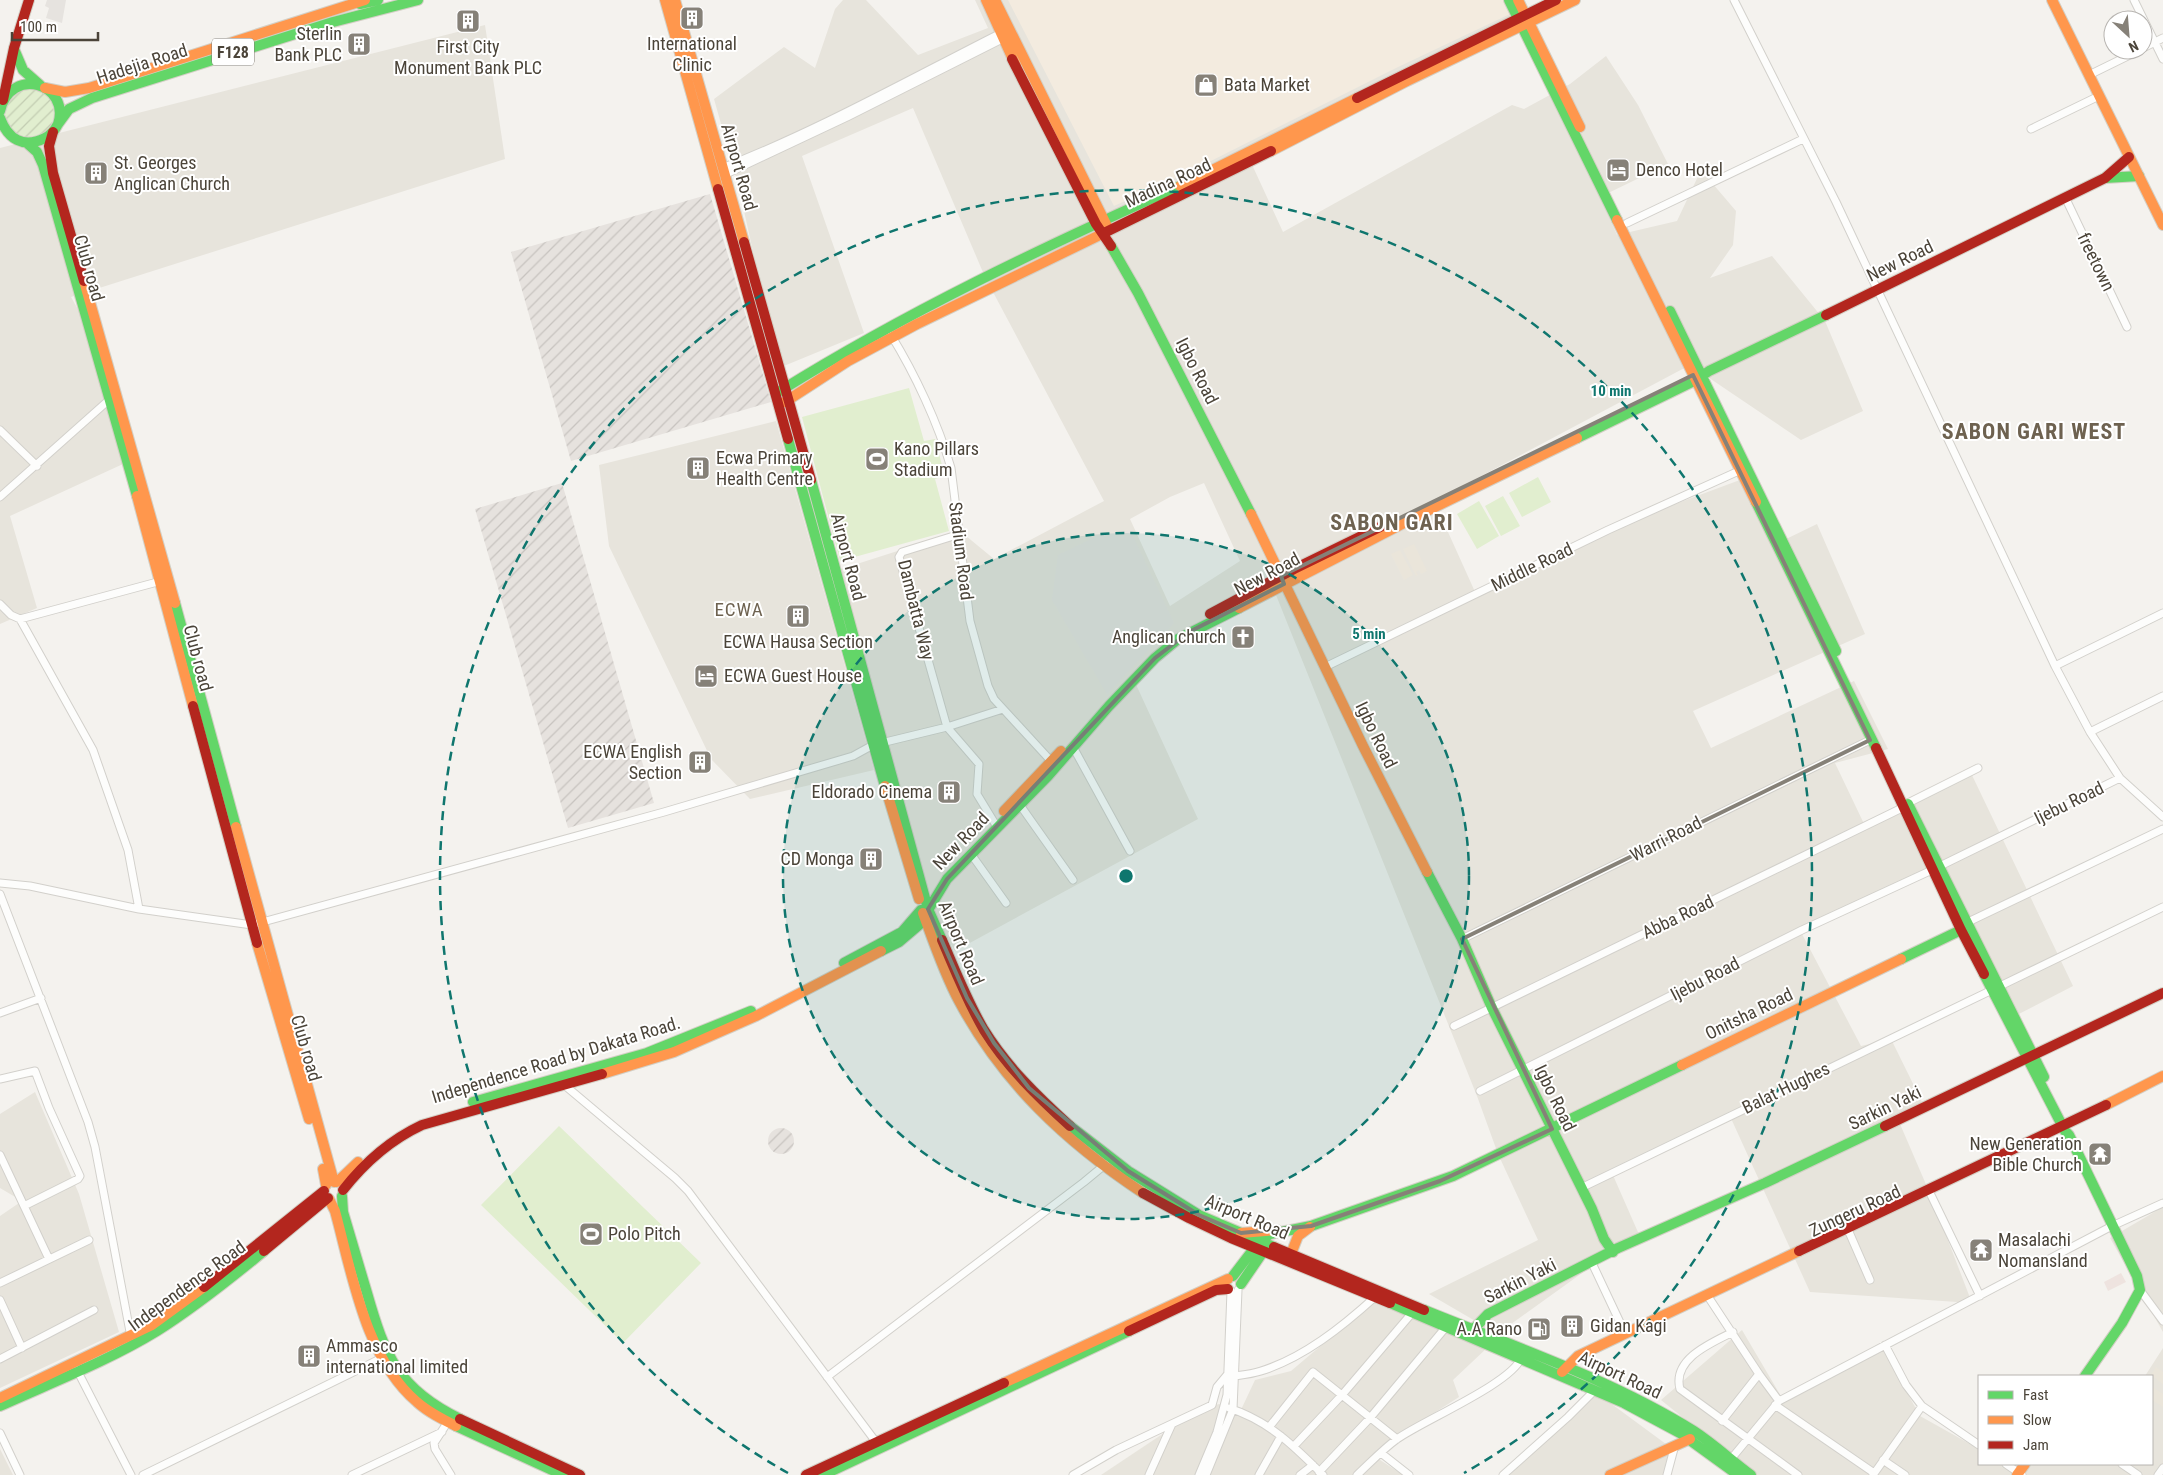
<svg xmlns="http://www.w3.org/2000/svg" width="2163" height="1475" font-family="'Roboto Condensed',sans-serif">
	<defs>
		<pattern id="industrial-furrows" width="10" height="10" patternUnits="userSpaceOnUse" patternTransform="scale(1.25)"><rect width="10" height="10" fill="#e6e2de"/><path d="M-1 1l2-2M0 10L10 0M9 11l2-2" fill="none" stroke="#c7c3bf"/></pattern>
		<pattern id="garden-furrows" width="10" height="10" patternUnits="userSpaceOnUse" patternTransform="scale(1.25)"><rect width="10" height="10" fill="#e1eecf"/><path d="M-1 1l2-2M0 10L10 0M9 11l2-2" fill="none" stroke="#c3cdb2"/></pattern>
	</defs>
	<rect width="100%" height="100%" fill="#f4f2ee"/>
	<path fill="#e7e4dc" fill-rule="evenodd" d="M843,0H866L918,55L988,28L975,0H1513L1522,20L1248,156L1283,232L1512,105L1524,109L1570,84L1606,56L1638,105L1668,164L1600,197L1617,235L1677,221L1701,170L1736,211L1733,245L1710,278L1772,256L1825,321L1863,411L1801,440L1690,365L1434,501L1476,594L1616,526L1748,477L1782,541L1817,524L1865,634L1693,711L1711,748L1854,681L1888,749L1835,763L1866,828L1970,771L2073,986L2011,1018L1931,872L1802,934L1861,1046L1891,1039L1924,1106L1897,1117L1931,1196L1972,1303L1810,1292L1729,1114L1612,1173L1641,1239L1596,1263L1482,1345L1488,1347L1453,1380L1459,1397L1389,1442L1374,1456L1403,1475H1101L1197,1411L1219,1404L1239,1414L1255,1380L1291,1371L1376,1299L1482,1345L1477,1322L1429,1294L1538,1240L1498,1154L1477,1096L1274,590L1165,643L1133,678L1198,819L955,951L940,927L930,903L835,571L960,531L994,559L1104,501L985,277L913,108L802,156L864,333L779,368L738,184L714,99L784,47L815,68L835,9ZM1204,483L1240,561L1170,606L1130,519L1170,497Z
		M485,25L505,159L71,297L84,320L106,339L97,363L123,464L10,516L37,608L0,624V148Z
		M776,421L874,770L750,799L711,759L609,546L599,465Z
		M35,1092L79,1194L119,1332L0,1388V1216L22,1201L0,1188V1114Z
		M2163,1207V1332L2110,1238Z
		M1742,1330L1782,1398L1883,1349L1920,1416L1979,1449V1464H2006L2019,1470L2024,1464H2152V1376H2145L2163,1348V1475H1754L1661,1400Z
		M1598,1394L1670,1447L1669,1475H1500Z
		M0,1449L13,1475H0Z"/>
	<path fill="#f3ebdf" d="M1008,0H1505L1512,13L1396,68L1191,171L1114,206Z"/>
	<path fill="url(#industrial-furrows)" d="M710,194L771,402L571,461L511,252Z
		M562,483L654,803L568,828L475,509Z
		M768 1141a13 13 0 1 1 26 0a13 13 0 1 1-26 0Z"/>
	<path fill="#eae5da" d="M1414,544L1427,571L1421,574L1419,570L1416,572L1418,575L1416,576L1403,549Z
		M1400,550L1413,575L1404,580L1391,554Z
		M2156,1367L2163,1372V1384L2151,1375Z
		M2152,1387L2163,1394V1407L2152,1400Z"/>
	<path fill="#eee3df" d="M2121,1273L2126,1282L2108,1291L2104,1282Z"/>
	<path fill="url(#garden-furrows)" d="M4 113a25 25 0 1 1 50 0a25 25 0 1 1-50 0Z"/>
	<path fill="#e1eecf" d="M909,388L924,441L935,439L945,476L935,479L949,531L840,561L802,417Z
		M1538,477L1551,502L1522,517L1509,493Z
		M1503,496L1520,526L1501,536L1485,506Z
		M1479,501L1499,536L1477,549L1457,514Z
		M559,1126L701,1263L623,1343L481,1205Z"/>
	<path fill="#e6e3df" d="M47,0H66L62,23L46,18L49,8L45,6Z
		M1130,530L1174,623L1107,694L1052,600L1058,555L1098,536Z"/>
	<g fill="none" stroke-linecap="round" stroke-linejoin="round">
		<g stroke="#d2d0cb" stroke-width="9">
			<path id="street" d="M1734,0L1836,202L2055,666L2090,732L2120,778L2163,817
				M2134,0L2163,59
				M2143,48L2163,38
				M2089,75L2140,50
				M2031,129L2099,96
				M722,168C817,131 908,80 999,34
				M724,175L847,117L1002,39
				M2065,197L2127,327
				M1627,223L1803,139
				M891,335C915,374 938,423 951,468L970,621L988,686L994,699L1051,761
				M0,430L37,466
				M0,497L110,399
				M960,534L902,552L899,557L947,727L979,764L977,794L997,827
				M0,604L11,615L20,619L93,750L128,850L139,909
				M20,619L161,581
				M2055,666L2163,613
				M1325,667L1608,530L1741,470
				M2090,732L2163,696
				M1073,747L1130,851
				M1908,803L1978,768
				M1020,805L1073,880
				M971,854L1006,903
				M1938,867L2120,778
				M0,883L30,886L139,909L252,925L664,812L853,756L873,745L947,727L1003,709
				M0,894L88,1122L95,1147L131,1337
				M1966,923L2163,829
				M1462,939L1870,740
				M1998,987L2163,907
				M0,1013L41,998
				M1454,1026L1902,808
				M0,1079L35,1071L49,1108L80,1176L78,1179L24,1206
				M562,1083L675,1178L688,1191L876,1442
				M1480,1091L1802,930L1932,870
				M0,1155L49,1259
				M1581,1188L1992,990
				M1930,1193L1980,1296
				M1849,1232L1870,1280
				M1592,1263L1625,1333
				M0,1283L89,1240
				M2140,1290L2163,1321
				M1709,1298L1759,1374L1779,1401
				M0,1300L22,1348
				M1733,1332C1711,1343 1672,1359 1680,1389L1798,1475
				M1885,1345L1906,1385L1922,1406L1979,1445
				M0,1359L94,1310
				M77,1370L131,1475
				M1234,1376C1242,1375 1252,1374 1261,1371C1303,1358 1342,1327 1375,1297
				M827,1377L1084,1182L1107,1163
				M1775,1405L1874,1473
				M1229,1408C1269,1421 1294,1446 1323,1475
				M449,1420L434,1443L435,1449L451,1475
				M1722,1421L1759,1374
				M1270,1426L1313,1372L1397,1439
				M0,1433L20,1475
				M1294,1446L1342,1395L1412,1313
				M1381,1453L1409,1475
				M1731,1459L1779,1401L2112,1226L2163,1203
				M1883,1460L1905,1475
				M2006,1464L2022,1475
				M2122,1464L2138,1475
				M1319,1472L1370,1418L1446,1327
				M143,1475L382,1358
				M352,1475L442,1432
				M1073,1475L1116,1450L1212,1405L1217,1387L1227,1375
				M1149,1475L1172,1424
				M1199,1475L1217,1432L1227,1395L1231,1291
				M1206,1475L1233,1409L1238,1290
				M1259,1475L1281,1436
				M1300,1475L1313,1465
				M1357,1475C1370,1463 1383,1449 1397,1439C1422,1421 1512,1383 1521,1358
				M1503,1475L1568,1417L1595,1390
				M1667,1475L1675,1445
				M1873,1475L1922,1406
				M2158,1475L2163,1468"/>
		</g>
		<g stroke="#d3cfc5" stroke-width="12">
			<path id="fast" d="M1509,0L1617,220
				M360,4L378,0
				M14,49L23,70L40,85
				M0,111C11,65 71,84 58,124C55,130 51,135 45,138C23,149 8,139 0,118
				M58,124L69,109L92,98L333,22L418,0
				M28,144L37,152L43,165L137,496
				M2105,178L2139,176
				M1111,246L1138,293L1251,514
				M1670,311L1836,651
				M780,391C907,312 1043,247 1180,186
				M1577,438L1696,380L1709,371L1826,315
				M788,439L885,786
				M811,480L928,909L942,940
				M1756,502L1876,748
				M175,603L236,827
				M1908,804L2044,1077
				M1427,872L1462,939L1492,1008L1592,1209L1604,1239L1613,1252
				M881,951L899,942L919,925L947,879L1048,776L1109,706L1155,658L1178,639L1239,608
				M1901,959L1961,930
				M844,963L902,932L921,910
				M1984,974L2065,1131L2069,1135L2137,1276L2140,1290L2122,1323L2085,1376
				M473,1102L647,1053L751,1011
				M1070,1126L1128,1171L1199,1215L1274,1247
				M342,1196L343,1212C351,1239 359,1266 367,1293C385,1356 398,1389 460,1419
				M1233,1276L1259,1242L1270,1234L1311,1226L1453,1176L1682,1065
				M1241,1284L1267,1246
				M1390,1303L1624,1403L1680,1433L1738,1475
				M1424,1310C1515,1347 1610,1379 1694,1431C1714,1444 1732,1461 1751,1475
				M1470,1333L1488,1314L1618,1248L1765,1183L1885,1126
				M0,1406C53,1382 108,1361 157,1331C195,1307 230,1279 264,1251
				M456,1426L563,1475
				M823,1475L1129,1331"/>
		</g>
		<g stroke="#d3cfc5" stroke-width="12">
			<path id="slow" d="M665,0L718,189
				M675,0L744,242
				M986,0L1016,66
				M995,0L1107,226
				M1518,0L1580,127
				M2052,0L2163,225
				M45,88L65,92L89,88L365,0
				M1271,151L1407,81L1575,0
				M1180,186L1357,98
				M1617,220L1756,502
				M84,281L175,603
				M785,402L848,361L917,324L1106,232
				M137,496L193,706
				M1251,514L1363,746L1427,872
				M1239,608L1435,507L1577,438
				M885,786L919,899
				M1004,811L1061,751
				M236,827L334,1182
				M923,913C934,943 944,973 959,1001C1003,1083 1066,1142 1143,1193
				M257,943L309,1119
				M1682,1065L1901,959
				M602,1074L674,1052L756,1016L881,951
				M2106,1105L2163,1076
				M323,1169L326,1185
				M337,1182L358,1162
				M329,1199L335,1211C352,1273 365,1358 417,1402C428,1412 442,1419 456,1426
				M1241,1233L1277,1230
				M1291,1254L1298,1236L1310,1227
				M1562,1372L1578,1356L1799,1251
				M1004,1383L1228,1279
				M0,1398L152,1325L204,1287
				M1610,1475L1690,1439
				M2017,1475L2025,1464"/>
		</g>
		<g stroke="#d3cfc5" stroke-width="12">
			<path id="jam" d="M1012,59L1096,224L1111,246
				M1357,98L1556,0
				M3,100L14,48L29,0
				M53,132L49,146L53,173L84,281
				M718,189L788,439
				M1106,232L1271,151
				M744,242L811,480
				M1826,315L2105,178L2129,157
				M1210,614L1294,569L1382,526
				M193,706L257,943
				M1876,748L1961,930L1984,974
				M942,940C955,970 967,1001 984,1030C1007,1067 1038,1097 1070,1126
				M1885,1126L2163,993
				M343,1190C365,1162 390,1140 422,1125L602,1074
				M1143,1193L1189,1218L1231,1238L1390,1303
				M1274,1247L1424,1310
				M264,1251L328,1198
				M1799,1251L2106,1105
				M204,1287L324,1191
				M1129,1331L1216,1290L1228,1289
				M460,1419L580,1475
				M806,1475L1004,1383"/>
		</g>
		<use href="#street" stroke="#fdfdfc" stroke-width="7"/>
		<use href="#fast" stroke="#63d668" stroke-width="10"/>
		<use href="#slow" stroke="#ff974d" stroke-width="10"/>
		<use href="#jam" stroke="#b3261e" stroke-width="10"/>
	</g>
	<path fill="none" stroke="#868178" stroke-width="4" stroke-linejoin="round" d="M1693,375L1870,740L1462,939L1552,1129L1440,1181L1311,1226L1241,1233L1199,1215L1128,1171L1029,1088L994,1043L967,998L928,909L947,879L1155,658L1189,632L1284,584L1281,576Z"/>
	<circle cx="1126" cy="876" r="343" fill="#0f766e" fill-opacity=".12"/>
	<g fill="none" stroke="#0f766e" stroke-width="2.5" stroke-dasharray="9 6">
		<circle cx="1126" cy="876" r="343"/>
		<path d="M788 1473A686 686 0 1 1 1464 1473"/>
	</g>
	<defs>
		<g id="building-square" transform="scale(1.25)"><rect x="-9" y="-9" width="18" height="18" rx="4" fill="#868178" stroke="#fff"/><path d="M-4-6H4V6H1V3H-1V6H-4ZM-2.5-4.3h1.7v1.8h-1.7ZM.8-4.3h1.7v1.8H.8ZM-2.5-1h1.7V.8h-1.7ZM.8-1h1.7V.8H.8Z" fill="#fff"/></g>
		<g id="shop-square" transform="scale(1.25)"><rect x="-9" y="-9" width="18" height="18" rx="4" fill="#868178" stroke="#fff"/><path d="M-5-2.5h2.3a2.7 3.5 0 0 1 5.4 0H5L5.5 6h-11ZM-1.5-2.5h3a1.5 2.3 0 0 0-3 0Z" fill="#fff"/></g>
		<g id="hotel-square" transform="scale(1.25)"><rect x="-9" y="-9" width="18" height="18" rx="4" fill="#868178" stroke="#fff"/><path d="M-6-4.5h1.5V1H6V5H4.5V3h-9V5H-6ZM-4 0a1.8 1.8 0 1 1 3.6 0ZM.5 0V-2.5h3Q6-2.5 6 0Z" fill="#fff"/></g>
		<g id="stadium-square" transform="scale(1.25)"><rect x="-9" y="-9" width="18" height="18" rx="4" fill="#868178" stroke="#fff"/><path d="M0-5a6.5 5 0 1 0 0 10a6.5 5 0 1 0 0-10ZM-3.5-1.8h7v3.6h-7Z" fill="#fff"/></g>
		<g id="church-square" transform="scale(1.25)"><rect x="-9" y="-9" width="18" height="18" rx="4" fill="#868178" stroke="#fff"/><path d="M-1.2-6h2.4v3.5h3.3v2.4h-3.3V6h-2.4V-.1h-3.3v-2.4h3.3Z" fill="#fff"/></g>
		<g id="temple-square" transform="scale(1.25)"><rect x="-9" y="-9" width="18" height="18" rx="4" fill="#868178" stroke="#fff"/><path d="M0-6L5-2H3V0L6.5 2.5H4V6H1.5V3h-3V6H-4V2.5H-6.5L-3 0V-2H-5Z" fill="#fff"/></g>
		<g id="fuel-square" transform="scale(1.25)"><rect x="-9" y="-9" width="18" height="18" rx="4" fill="#868178" stroke="#fff"/><path d="M-5.5-6h7V0h2V4h1.3V-2.5L3-4.5l.8-.8L6-3V5H2.5V1h-1V6h-7ZM-4.2-4.7v3.2H.2V-4.7Z" fill="#fff"/></g>
	</defs>
	<g fill-rule="evenodd">
		<use href="#building-square" x="692" y="18"/>
		<use href="#building-square" x="468" y="21"/>
		<use href="#building-square" x="359" y="44"/>
		<use href="#shop-square" x="1206" y="85"/>
		<use href="#hotel-square" x="1618" y="170"/>
		<use href="#building-square" x="96" y="173"/>
		<use href="#stadium-square" x="877" y="459"/>
		<use href="#building-square" x="698" y="468"/>
		<use href="#building-square" x="798" y="616"/>
		<use href="#church-square" x="1243" y="637"/>
		<use href="#hotel-square" x="706" y="676"/>
		<use href="#building-square" x="700" y="762"/>
		<use href="#building-square" x="949" y="792"/>
		<use href="#building-square" x="871" y="859"/>
		<use href="#temple-square" x="2100" y="1154"/>
		<use href="#stadium-square" x="591" y="1234"/>
		<use href="#temple-square" x="1981" y="1250"/>
		<use href="#building-square" x="1572" y="1326"/>
		<use href="#fuel-square" x="1539" y="1329"/>
		<use href="#building-square" x="309" y="1356"/>
	</g>
	<g text-anchor="middle" stroke-width="4" stroke-linejoin="round" paint-order="stroke">
		<rect fill="#fff" stroke="#817c74" stroke-width="1" x="212" y="38.5" width="42" height="27" rx="4"/>
		<g font-size="16" font-weight="bold" fill="#4b4439">
			<text x="233" y="58">F128</text>
		</g>
		<g font-size="18" fill="#4b4439" stroke="#fff" text-anchor="start">
			<text x="342" y="40" text-anchor="end">Sterlin<tspan x="342" dy="21">Bank PLC</tspan></text>
			<text x="692" y="50" text-anchor="middle">International<tspan x="692" dy="21">Clinic</tspan></text>
			<text x="468" y="53" text-anchor="middle">First City<tspan x="468" dy="21">Monument Bank PLC</tspan></text>
			<text x="1224" y="91">Bata Market</text>
			<text x="114" y="169">St. Georges<tspan x="114" dy="21">Anglican Church</tspan></text>
			<text x="1636" y="176">Denco Hotel</text>
			<text x="894" y="455">Kano Pillars<tspan x="894" dy="21">Stadium</tspan></text>
			<text x="716" y="464">Ecwa Primary<tspan x="716" dy="21">Health Centre</tspan></text>
			<text x="1226" y="643" text-anchor="end">Anglican church</text>
			<text x="798" y="648" text-anchor="middle">ECWA Hausa Section</text>
			<text x="724" y="682">ECWA Guest House</text>
			<text x="682" y="758" text-anchor="end">ECWA English<tspan x="682" dy="21">Section</tspan></text>
			<text x="932" y="798" text-anchor="end">Eldorado Cinema</text>
			<text x="854" y="865" text-anchor="end">CD Monga</text>
			<text x="2082" y="1150" text-anchor="end">New Generation<tspan x="2082" dy="21">Bible Church</tspan></text>
			<text x="608" y="1240">Polo Pitch</text>
			<text x="1998" y="1246">Masalachi<tspan x="1998" dy="21">Nomansland</tspan></text>
			<text x="1590" y="1332">Gidan Kagi</text>
			<text x="1522" y="1335" text-anchor="end">A.A Rano</text>
			<text x="326" y="1352">Ammasco<tspan x="326" dy="21">international limited</tspan></text>
		</g>
		<g font-size="18" fill="#4b4439" stroke="#fff">
			<text transform="translate(142 64) rotate(-18)" y="6">Hadejia Road</text>
			<text transform="translate(739 167) rotate(74)" y="6">Airport Road</text>
			<text transform="translate(1168 183) rotate(-25)" y="6">Madina Road</text>
			<text transform="translate(1900 261) rotate(-26)" y="6">New Road</text>
			<text transform="translate(2096 262) rotate(64)" y="6">freetown</text>
			<text transform="translate(89 268) rotate(74)" y="6">Club road</text>
			<text transform="translate(1197 371) rotate(63)" y="6">Igbo Road</text>
			<text transform="translate(961 551) rotate(83)" y="6">Stadium Road</text>
			<text transform="translate(848 557) rotate(75)" y="6">Airport Road</text>
			<text transform="translate(1532 567) rotate(-26)" y="6">Middle Road</text>
			<text transform="translate(1267 574) rotate(-28)" y="6">New Road</text>
			<text transform="translate(916 610) rotate(76)" y="6">Dambatta Way</text>
			<text transform="translate(198 658) rotate(75)" y="6">Club road</text>
			<text transform="translate(1376 735) rotate(64)" y="6">Igbo Road</text>
			<text transform="translate(2069 803) rotate(-26)" y="6">Ijebu Road</text>
			<text transform="translate(1666 839) rotate(-27)" y="6">Warri Road</text>
			<text transform="translate(961 841) rotate(-46)" y="6">New Road</text>
			<text transform="translate(1678 917) rotate(-26)" y="6">Abba Road</text>
			<text transform="translate(961 943) rotate(67)" y="6">Airport Road</text>
			<text transform="translate(1705 979) rotate(-27)" y="6">Ijebu Road</text>
			<text transform="translate(1749 1014) rotate(-26)" y="6">Onitsha Road</text>
			<text transform="translate(306 1048) rotate(74)" y="6">Club road</text>
			<text transform="translate(556 1060) rotate(-17)" y="6">Independence Road by Dakata Road.</text>
			<text transform="translate(1786 1088) rotate(-26)" y="6">Balat Hughes</text>
			<text transform="translate(1555 1098) rotate(64)" y="6">Igbo Road</text>
			<text transform="translate(1885 1108) rotate(-26)" y="6">Sarkin Yaki</text>
			<text transform="translate(1855 1211) rotate(-25)" y="6">Zungeru Road</text>
			<text transform="translate(1247 1217) rotate(23)" y="6">Airport Road</text>
			<text transform="translate(1520 1281) rotate(-27)" y="6">Sarkin Yaki</text>
			<text transform="translate(187 1286) rotate(-36)" y="6">Independence Road</text>
			<text transform="translate(1620 1375) rotate(25)" y="6">Airport Road</text>
		</g>
		<g font-size="19" letter-spacing="1" fill="#6e6250" stroke="#fff">
			<text x="739" y="616">ECWA</text>
		</g>
		<g font-size="22" font-weight="bold" letter-spacing="1" fill="#6e6250" stroke="#fff">
			<text x="2034" y="439">SABON GARI WEST</text>
			<text x="1392" y="530">SABON GARI</text>
		</g>
	</g>
	<circle cx="1126" cy="876" r="8" fill="#0f766e" stroke="#fff" stroke-width="2.5"/>
	<g font-size="15" text-anchor="middle" font-weight="bold" fill="#0f766e" stroke="#fff" stroke-width="4" stroke-linejoin="round" paint-order="stroke">
		<text x="1611" y="396">10 min</text>
		<text x="1369" y="639">5 min</text>
	</g>
	<rect x="1978" y="1375" width="175" height="90" fill="#ffffff" stroke="#b7b4b0"/>
	<rect x="1988" y="1391" width="25" height="8" fill="#63d668" stroke="#b7b4b0"/>
	<text x="2023" y="1400" font-size="15" fill="#4b4439">Fast</text>
	<rect x="1988" y="1416" width="25" height="8" fill="#ff974d" stroke="#b7b4b0"/>
	<text x="2023" y="1425" font-size="15" fill="#4b4439">Slow</text>
	<rect x="1988" y="1441" width="25" height="8" fill="#b3261e" stroke="#b7b4b0"/>
	<text x="2023" y="1450" font-size="15" fill="#4b4439">Jam</text>
	<g transform="translate(2128 35) rotate(154)"><circle r="24" fill="#ffffff" stroke="#b7b4b0"/>
	<path d="M0-4L9 19L0 12L-9 19Z" fill="#868178"/>
	<text y="-8" font-size="14" font-weight="bold" text-anchor="middle" fill="#4b4439">N</text>
	</g>
	<path d="M12 32v8h86v-8" fill="none" stroke="#4b4439" stroke-width="2.5"/>
	<text x="20" y="32" font-size="15" fill="#4b4439" stroke="#ffffff" stroke-width="4" paint-order="stroke">100 m</text>
</svg>
